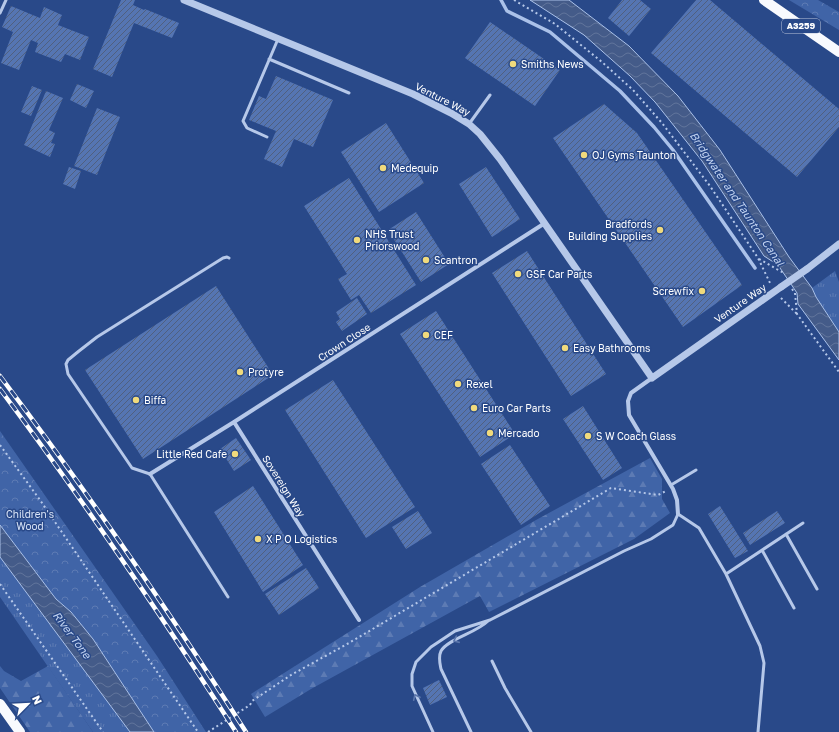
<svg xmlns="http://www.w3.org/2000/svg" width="839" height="732" font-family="'Golos Text',sans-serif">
	<defs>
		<pattern id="grass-tufts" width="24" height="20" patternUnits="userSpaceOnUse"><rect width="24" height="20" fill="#4064a7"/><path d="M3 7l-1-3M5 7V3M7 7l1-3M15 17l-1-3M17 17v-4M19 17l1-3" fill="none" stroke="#5d7bb4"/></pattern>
		<pattern id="forest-firs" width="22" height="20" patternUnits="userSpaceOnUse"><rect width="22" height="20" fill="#4064a7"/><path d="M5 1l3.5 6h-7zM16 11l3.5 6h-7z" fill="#5d7bb4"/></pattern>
		<pattern id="park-crowns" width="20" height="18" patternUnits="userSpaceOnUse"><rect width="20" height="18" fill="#4064a7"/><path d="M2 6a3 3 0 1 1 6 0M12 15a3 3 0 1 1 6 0" fill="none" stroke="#5d7bb4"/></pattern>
		<pattern id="water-waves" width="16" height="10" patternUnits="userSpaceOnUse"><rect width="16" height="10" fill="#445b89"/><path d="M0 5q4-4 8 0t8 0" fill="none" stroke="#60749b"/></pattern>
		<pattern id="building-hatch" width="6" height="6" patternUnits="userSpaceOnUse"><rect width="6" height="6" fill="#5575b2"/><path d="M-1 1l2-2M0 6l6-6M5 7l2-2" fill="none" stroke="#50607f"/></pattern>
	</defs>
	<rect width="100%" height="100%" fill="#294989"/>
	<path fill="url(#grass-tufts)" d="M835,271L839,282V332L816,297L812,288Z
		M0,557L130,732H93L0,597Z"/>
	<path fill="url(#forest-firs)" d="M650,458L662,479V499L670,513L634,539L489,612L480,596L311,689L265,717L251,694L420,587L536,520Z
		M0,666L4,671L21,681L48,666L93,732H30L0,688Z"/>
	<path fill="url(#park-crowns)" d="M789,0H818L839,12V30Z
		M0,431L157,656L206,732H154L93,639L71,612L56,599L0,525Z"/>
	<path fill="url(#water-waves)" stroke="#aac1e9" d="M530,0H569L629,46L678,96L720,150L789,257L812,288L816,297L839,332V360L798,304L797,293L778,265L764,256L702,161L655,102L630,76L584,35Z
		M0,525L56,599L71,612L93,639L154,732H130L0,557Z"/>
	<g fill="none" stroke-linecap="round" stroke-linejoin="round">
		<path stroke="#aac1e9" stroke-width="3.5" d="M501,0L507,11L550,32L620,91L654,127L673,150L755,268"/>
	</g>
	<path fill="url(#building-hatch)" d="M121,0H135L133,5L144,10L145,9L179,23L172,38L134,23L112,77L93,69Z
		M622,0H640L651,9L629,36L608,18Z
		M696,0H710L839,109V127L797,177L651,53Z
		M11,6L40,18L44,7L62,15L58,25L89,37L80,60L65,54L61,62L35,52L38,43L31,40L19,70L1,63L13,32L2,27Z
		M490,22L560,70L535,106L465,58Z
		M276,76L333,100L313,147L294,139L282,167L264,159L276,131L249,120L259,96L266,99Z
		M77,84L94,91L86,108L70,100Z
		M32,86L42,90L31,116L21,112Z
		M46,91L63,98L49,130L55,133L51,143L55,144L50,157L24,145Z
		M604,104L637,133L742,285L683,327L553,138Z
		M97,108L120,117L97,175L74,166Z
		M386,123L424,183L379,212L341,152Z
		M69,167L81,171L75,189L63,184Z
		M486,167L520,219L492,237L459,184Z
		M349,178L416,285L371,313L359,295L351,300L338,279L347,274L304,206Z
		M416,212L449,264L421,282L388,230Z
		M527,251L606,374L571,396L492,273Z
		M216,286L273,375L143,459L85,370Z
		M357,298L367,314L342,331L336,322L340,319L336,312Z
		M436,311L515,434L480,457L400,334Z
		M333,380L415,507L366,538L285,410Z
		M583,406L622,468L603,480L563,419Z
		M236,438L251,460L234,471L220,449Z
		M510,445L550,506L521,525L481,464Z
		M253,486L303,565L263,592L214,512Z
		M720,506L748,551L735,558L708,514Z
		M418,511L432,533L406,549L392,527Z
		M777,511L785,523L750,545L743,533Z
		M306,568L319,588L279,615L265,594Z
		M439,680L447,697L430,705L423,688Z"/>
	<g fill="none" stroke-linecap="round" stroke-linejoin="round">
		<path stroke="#b6c8e9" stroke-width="2" stroke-dasharray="2 3" stroke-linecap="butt" d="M514,0L555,24L602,62L633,90L662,123L710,186L758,258L771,285
			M759,259L782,272L784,275
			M792,289L795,293L797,314L839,372
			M781,298L797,314
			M0,445L40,500L198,732
			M0,584L103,732
			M208,732L250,705L252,701L291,675L349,643L611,488L658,495L666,491"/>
		<path stroke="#b6c8e9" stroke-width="3" d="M0,13L6,0
			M269,59L349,93
			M469,124L490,95
			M267,137L247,128L243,121L278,39
			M671,485L696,470
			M786,534L817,589
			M762,550L794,608
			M726,574L803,523
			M228,597L150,474L132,468L68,374L66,364L68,360L79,351L97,337L223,258L227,257L229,258
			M492,661L505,688L531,732
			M433,732L412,686V674L416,662L431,647L455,631L490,620L624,551L651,539L673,525L678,514L699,528L726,574L760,646L764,663L758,732
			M471,732L441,669C440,664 438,657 441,651C448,639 476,633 488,621"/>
		<path stroke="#b6c8e9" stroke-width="4" d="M652,378L631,393L628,401L629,415L673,489L677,500L678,514
			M234,422L359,620
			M150,474L234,422L545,223"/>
		<path stroke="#b6c8e9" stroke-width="7" d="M184,0L413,94L451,113L469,124L480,134L500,159L652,378L781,287
			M807,269L839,244"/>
		<path stroke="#f8fafe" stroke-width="10" d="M764,0L839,52
			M0,704L20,732"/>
		<g stroke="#fff" stroke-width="4.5">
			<path id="rail" d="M0,376C87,491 168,610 246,732
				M0,389C83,500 161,615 236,732"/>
		</g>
		<use href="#rail" stroke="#294989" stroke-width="3" stroke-dasharray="9" stroke-linecap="butt"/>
		<path stroke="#b6c8e9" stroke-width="7" d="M781,287L807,269"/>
	</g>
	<defs><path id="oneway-chevron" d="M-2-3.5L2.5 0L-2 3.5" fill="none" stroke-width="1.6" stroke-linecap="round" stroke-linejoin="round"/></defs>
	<g stroke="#5a75ab">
		<use href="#oneway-chevron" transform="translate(456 640) rotate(156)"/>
		<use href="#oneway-chevron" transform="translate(416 697) rotate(-115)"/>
	</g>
	<g fill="#f0da7c" stroke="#294989" stroke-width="1.5">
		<circle cx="513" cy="64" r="4"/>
		<circle cx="584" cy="155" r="4"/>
		<circle cx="383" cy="168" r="4"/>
		<circle cx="660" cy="230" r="4"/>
		<circle cx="357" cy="240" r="4"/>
		<circle cx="426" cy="260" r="4"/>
		<circle cx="518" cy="274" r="4"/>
		<circle cx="702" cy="291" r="4"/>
		<circle cx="426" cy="335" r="4"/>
		<circle cx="565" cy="348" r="4"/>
		<circle cx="240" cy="372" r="4"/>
		<circle cx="458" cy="384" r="4"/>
		<circle cx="136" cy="400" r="4"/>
		<circle cx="474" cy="408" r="4"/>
		<circle cx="490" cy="433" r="4"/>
		<circle cx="588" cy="436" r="4"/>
		<circle cx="235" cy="454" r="4"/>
		<circle cx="258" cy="539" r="4"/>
	</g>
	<g text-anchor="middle" stroke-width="3" stroke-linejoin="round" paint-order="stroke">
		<rect fill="#294989" stroke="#bfc8dc" stroke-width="1" x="782" y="19" width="38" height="14" rx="3"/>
		<g font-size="9" font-weight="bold" fill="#fff">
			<text x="801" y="29">A3259</text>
		</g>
		<g font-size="10" fill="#fff" stroke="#294989" text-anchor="start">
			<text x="521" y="68">Smiths News</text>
			<text x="592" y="159">OJ Gyms Taunton</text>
			<text x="391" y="172">Medequip</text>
			<text x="652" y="228" text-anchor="end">Bradfords<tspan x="652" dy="12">Building Supplies</tspan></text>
			<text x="365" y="238">NHS Trust<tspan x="365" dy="12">Priorswood</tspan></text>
			<text x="434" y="264">Scantron</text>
			<text x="526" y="278">GSF Car Parts</text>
			<text x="694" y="295" text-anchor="end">Screwfix</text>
			<text x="434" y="339">CEF</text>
			<text x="573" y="352">Easy Bathrooms</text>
			<text x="248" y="376">Protyre</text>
			<text x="466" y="388">Rexel</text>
			<text x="144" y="404">Biffa</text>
			<text x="482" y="412">Euro Car Parts</text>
			<text x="498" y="437">Mercado</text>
			<text x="596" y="440">S W Coach Glass</text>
			<text x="227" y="458" text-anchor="end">Little Red Cafe</text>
			<text x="266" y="543">X P O Logistics</text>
		</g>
		<g font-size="10" fill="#fff" stroke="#294989">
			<text transform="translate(443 99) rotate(27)" y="4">Venture Way</text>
			<text transform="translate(740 303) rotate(-35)" y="4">Venture Way</text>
			<text transform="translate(344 342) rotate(-33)" y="4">Crown Close</text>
			<text transform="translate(284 486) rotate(58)" y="4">Sovereign Way</text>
		</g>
		<g font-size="10" fill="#d9e4f7" stroke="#294989">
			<text x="30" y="518">Children's<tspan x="30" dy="12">Wood</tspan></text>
		</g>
		<g font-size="11" font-style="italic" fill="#c1d2f0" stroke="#294989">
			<text transform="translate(737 199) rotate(56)" y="4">Bridgwater and Taunton Canal</text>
			<text transform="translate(72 635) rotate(53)" y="4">River Tone</text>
		</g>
	</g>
	<g transform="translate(28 704) rotate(66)" stroke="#294989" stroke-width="3" paint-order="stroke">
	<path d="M0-3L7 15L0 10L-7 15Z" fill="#ffffff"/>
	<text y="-6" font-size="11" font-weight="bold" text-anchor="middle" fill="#ffffff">N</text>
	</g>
</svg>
